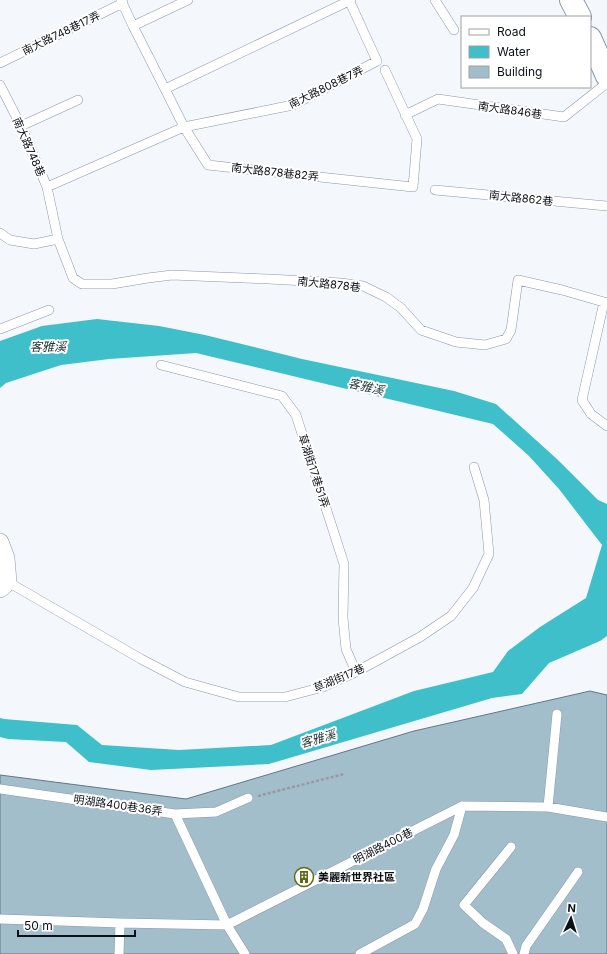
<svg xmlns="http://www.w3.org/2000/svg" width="607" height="954" font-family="Inter,'Noto Sans TC',sans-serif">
	<rect width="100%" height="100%" fill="#f4f7fb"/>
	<path fill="#3ebfca" d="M97,319L159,326L205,335L302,359L454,391L496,404L558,460L598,500L607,504V636L600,641L549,663L522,694L492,698L269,764L151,770L89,762L66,742L8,739L0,737V718L4,719L77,725L102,745L179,750L271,745L414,691L493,672L508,651L540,627L586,598L602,545L559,489L529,456L493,424L196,353L109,359L61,365L6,383L0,388V341L42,326Z"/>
	<path fill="#a3becb" stroke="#5f7885" d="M590,691L607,695V954H0V775L186,799L414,731Z"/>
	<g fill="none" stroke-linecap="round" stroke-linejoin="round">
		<g stroke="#8a98ad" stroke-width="10">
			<path id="lane" d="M121,0L133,26L165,89L184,127L208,165L413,187L417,139L385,70
				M435,0L454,30
				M133,26L188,0
				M0,63L123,3
				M0,85L21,126L47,187L58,239L73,278L82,284H112L148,278L172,275L269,279L341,283L363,286L386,297L401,308L421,330L456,342L485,345L506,339L511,330L518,280L562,290L607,303
				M165,89L351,0
				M405,115L438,99L564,117L607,83
				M21,126L78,100
				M47,187L184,127L293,105L377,61L349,0
				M435,190L607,206
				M0,233L10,240L34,244L58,239
				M604,302L582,400L591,414L607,426
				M0,329L49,310
				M161,365L282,396L296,415L344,564L343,618L346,649L356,672
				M8,582L141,659L185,682L239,697H285L323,687L356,672L420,637L451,616L473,588L489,554L484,500L474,467
				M0,789L175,814L227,925L245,954
				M548,807L557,714
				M175,814L216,812L248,798
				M511,847L464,905L483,923L506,939L513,954
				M0,919L120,923L227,925L462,806L548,807L607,817
				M119,954L120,923
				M360,954L415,924L423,909L436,869L454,835L462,806
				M524,954L526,946L578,872"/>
		</g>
		<g stroke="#8a98ad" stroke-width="18">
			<path id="street" d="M0,542L6,558L8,582L0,589"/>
		</g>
		<g stroke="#8a98ad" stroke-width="24">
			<path id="secondary" d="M571,0L580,17
				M590,38L607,76"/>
		</g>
		<path stroke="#96999f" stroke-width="2.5" stroke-dasharray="3 2" stroke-linecap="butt" d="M258,796L344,774"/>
		<use href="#lane" stroke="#fff" stroke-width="9"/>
		<use href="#street" stroke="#fff" stroke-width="17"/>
		<use href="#secondary" stroke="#fff" stroke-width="22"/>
	</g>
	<defs>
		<g id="building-ring" transform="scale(1)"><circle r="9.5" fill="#fff" stroke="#5e6c16" stroke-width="1.5"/><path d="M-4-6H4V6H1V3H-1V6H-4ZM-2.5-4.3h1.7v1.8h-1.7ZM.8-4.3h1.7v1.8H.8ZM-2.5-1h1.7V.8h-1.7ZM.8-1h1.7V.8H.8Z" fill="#5e6c16"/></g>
	</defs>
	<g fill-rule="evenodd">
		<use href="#building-ring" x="304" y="877"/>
	</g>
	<g text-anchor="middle" stroke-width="4" stroke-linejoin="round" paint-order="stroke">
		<g font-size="11" fill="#0c1118" stroke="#fff">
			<text transform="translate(61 33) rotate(-26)" y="4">南大路748巷17弄</text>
			<text transform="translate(326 87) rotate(-26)" y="4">南大路808巷7弄</text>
			<text transform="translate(510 110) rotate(8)" y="4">南大路846巷</text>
			<text transform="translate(29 147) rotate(66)" y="4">南大路748巷</text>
			<text transform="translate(275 172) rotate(6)" y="4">南大路878巷82弄</text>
			<text transform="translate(521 198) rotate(6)" y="4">南大路862巷</text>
			<text transform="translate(329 284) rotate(6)" y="4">南大路878巷</text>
			<text transform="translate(314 471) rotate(72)" y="4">草湖街17巷51弄</text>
			<text transform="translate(339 678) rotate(-23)" y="4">草湖街17巷</text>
			<text transform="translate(118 805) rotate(8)" y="4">明湖路400巷36弄</text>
			<text transform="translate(383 846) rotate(-27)" y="4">明湖路400巷</text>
		</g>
		<g font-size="11" font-weight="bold" fill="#0c1118" stroke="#fff" text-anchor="start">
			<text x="318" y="881">美麗新世界社區</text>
		</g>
		<g font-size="12" font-style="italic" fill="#1c3234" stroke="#fff">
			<text x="48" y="351">客雅溪</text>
			<text transform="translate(366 387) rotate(13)" y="4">客雅溪</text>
			<text transform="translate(318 739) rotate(-16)" y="4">客雅溪</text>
		</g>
	</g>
	<rect x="461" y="16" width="130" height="72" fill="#ffffff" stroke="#9ea0a3"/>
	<rect x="469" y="29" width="20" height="6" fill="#ffffff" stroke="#9ea0a3"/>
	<text x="497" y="36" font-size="12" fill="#0c1118">Road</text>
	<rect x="469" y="46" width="20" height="12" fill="#3ebfca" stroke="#9ea0a3"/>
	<text x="497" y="56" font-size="12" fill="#0c1118">Water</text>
	<rect x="469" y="66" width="20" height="12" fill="#a3becb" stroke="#9ea0a3"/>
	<text x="497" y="76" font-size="12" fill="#0c1118">Building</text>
	<g transform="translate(571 918) rotate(4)" stroke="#ffffff" stroke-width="3" paint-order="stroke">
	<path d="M0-3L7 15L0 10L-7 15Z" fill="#0c1118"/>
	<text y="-6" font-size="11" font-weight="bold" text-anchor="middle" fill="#0c1118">N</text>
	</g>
	<path d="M18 930v6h117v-6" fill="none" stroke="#0c1118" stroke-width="2"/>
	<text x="24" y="930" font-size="12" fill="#0c1118" stroke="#ffffff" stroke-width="3" paint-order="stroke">50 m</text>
</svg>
